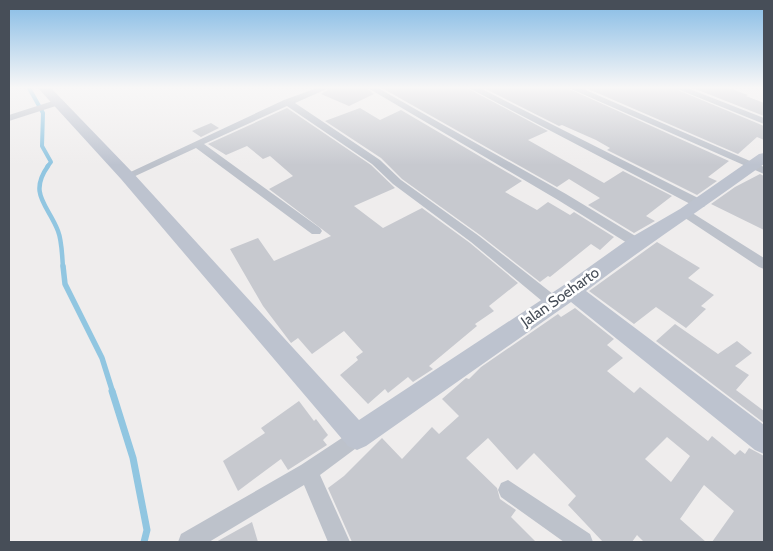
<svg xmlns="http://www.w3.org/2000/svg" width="773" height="551" font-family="Cabin,sans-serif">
	<rect width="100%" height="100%" fill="#efeded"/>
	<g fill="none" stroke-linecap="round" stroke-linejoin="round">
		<path stroke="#91c6e1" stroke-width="4" d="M29,88L43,113L42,146L51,162L47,167"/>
		<path stroke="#91c6e1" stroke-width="4.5" d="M48,166C28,194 48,205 58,231C62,241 62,256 63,267"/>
		<path stroke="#91c6e1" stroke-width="5.5" d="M63,266L65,284L102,358L113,393"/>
		<path stroke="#91c6e1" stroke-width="7" d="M112,391L133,458L147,530L144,542"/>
	</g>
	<path fill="#c7c9cf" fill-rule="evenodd" d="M331,88H366L374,94L349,106L321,94Z
		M382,88H467L548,131L528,140L604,183L623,171L672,196L646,216L655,221L634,233L588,205L600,198L569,179L557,187Z
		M484,88H567L729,161L708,177L717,181L697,195L607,150L610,148L596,140L562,125L559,126Z
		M586,88H673L764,126V140L757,137L738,154Z
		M693,88H728L748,95L746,96L764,103V116Z
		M287,108L371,165L395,188L354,206L383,228L422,208L470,243L518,283L489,306L494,311L475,324L477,326L429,366L433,369L413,382L408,377L388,393L385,389L368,404L340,375L358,360L356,357L363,352L344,331L312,354L298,338L291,343L263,306L230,249L258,238L274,261L331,236L269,189L293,176L270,156L263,159L247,146L226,155L208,144Z
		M360,108L380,120L401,110L522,181L505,192L537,210L548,202L570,215L574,212L614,237L600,250L591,244L550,277L548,276L540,282L480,235L402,179L381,158L325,121Z
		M211,123L219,128L201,137L192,131Z
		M760,174L764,176V230L711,204L735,187Z
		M657,242L700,268L688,278L714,295L701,306L706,309L686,328L656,307L634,324L589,291Z
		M575,308L614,339L607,345L623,358L607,371L634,393L640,387L708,441L712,436L735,455L740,450L745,454L749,448L764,456V542H712L734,511L704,485L680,519L706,542H644L637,535L632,542H603L568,505L576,496L534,453L517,470L488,438L466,458L497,488L500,499L516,510L511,517L536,542H352L328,488L344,476L382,438L402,459L432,427L439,434L459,416L442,399L466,378L469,379L481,367L558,314L561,317ZM667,437L690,456L671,482L645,459Z
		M675,324L718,354L737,341L752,353L735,366L749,375L736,390L764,411V423L656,341Z
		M299,401L314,421L316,419L328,435L323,440L327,445L288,470L281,459L238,491L223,461L265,433L261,428Z
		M252,522L258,542H216Z"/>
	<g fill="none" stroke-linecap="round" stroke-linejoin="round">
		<path fill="#bdc2cb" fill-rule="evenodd" d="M317,88H329L295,103L380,160L401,180L479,236L558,298L560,302L558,306L553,308L548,306L471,242L393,184L372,164L287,106L204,144L320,228L322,231L320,234H312L196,148L131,178L127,179L122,176L284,100Z
			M368,88H378L566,194L642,240L643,243L642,246H632L558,200Z
			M469,88H480L704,201L706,204L704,207H696Z
			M569,88H581L764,167V174Z
			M675,88H687L764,118V124Z
			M59,99L63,102L62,104L9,121V115Z
			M686,209L764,258V269L759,267L682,216L680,213L682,210Z
			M357,428L363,431L366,437L363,443L320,475L350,542H328L304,485L209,542H178L181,534L301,465Z
			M508,480L590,534L593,542H564L501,497L498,490L501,483Z"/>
		<path fill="#bdc3cf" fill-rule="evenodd" d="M38,88H51L133,173L359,420L564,285L630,238L680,209L759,154L764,153V164C705,207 644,247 586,291L764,425V454L755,450L571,302L366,446L357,450L348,446L121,179Z"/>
	</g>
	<linearGradient id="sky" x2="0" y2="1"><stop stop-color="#85bbe5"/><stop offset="0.53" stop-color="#f8f7f7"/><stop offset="1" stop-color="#f8f7f7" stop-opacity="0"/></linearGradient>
	<rect width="773" height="165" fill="url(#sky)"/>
	<g text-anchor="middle" stroke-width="5" stroke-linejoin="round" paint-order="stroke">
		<g font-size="15" fill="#474e58" stroke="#fff">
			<text transform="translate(560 297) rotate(-35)" y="5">Jalan Soeharto</text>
		</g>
	</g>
	<rect width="773" height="551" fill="none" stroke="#474e58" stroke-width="20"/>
</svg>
